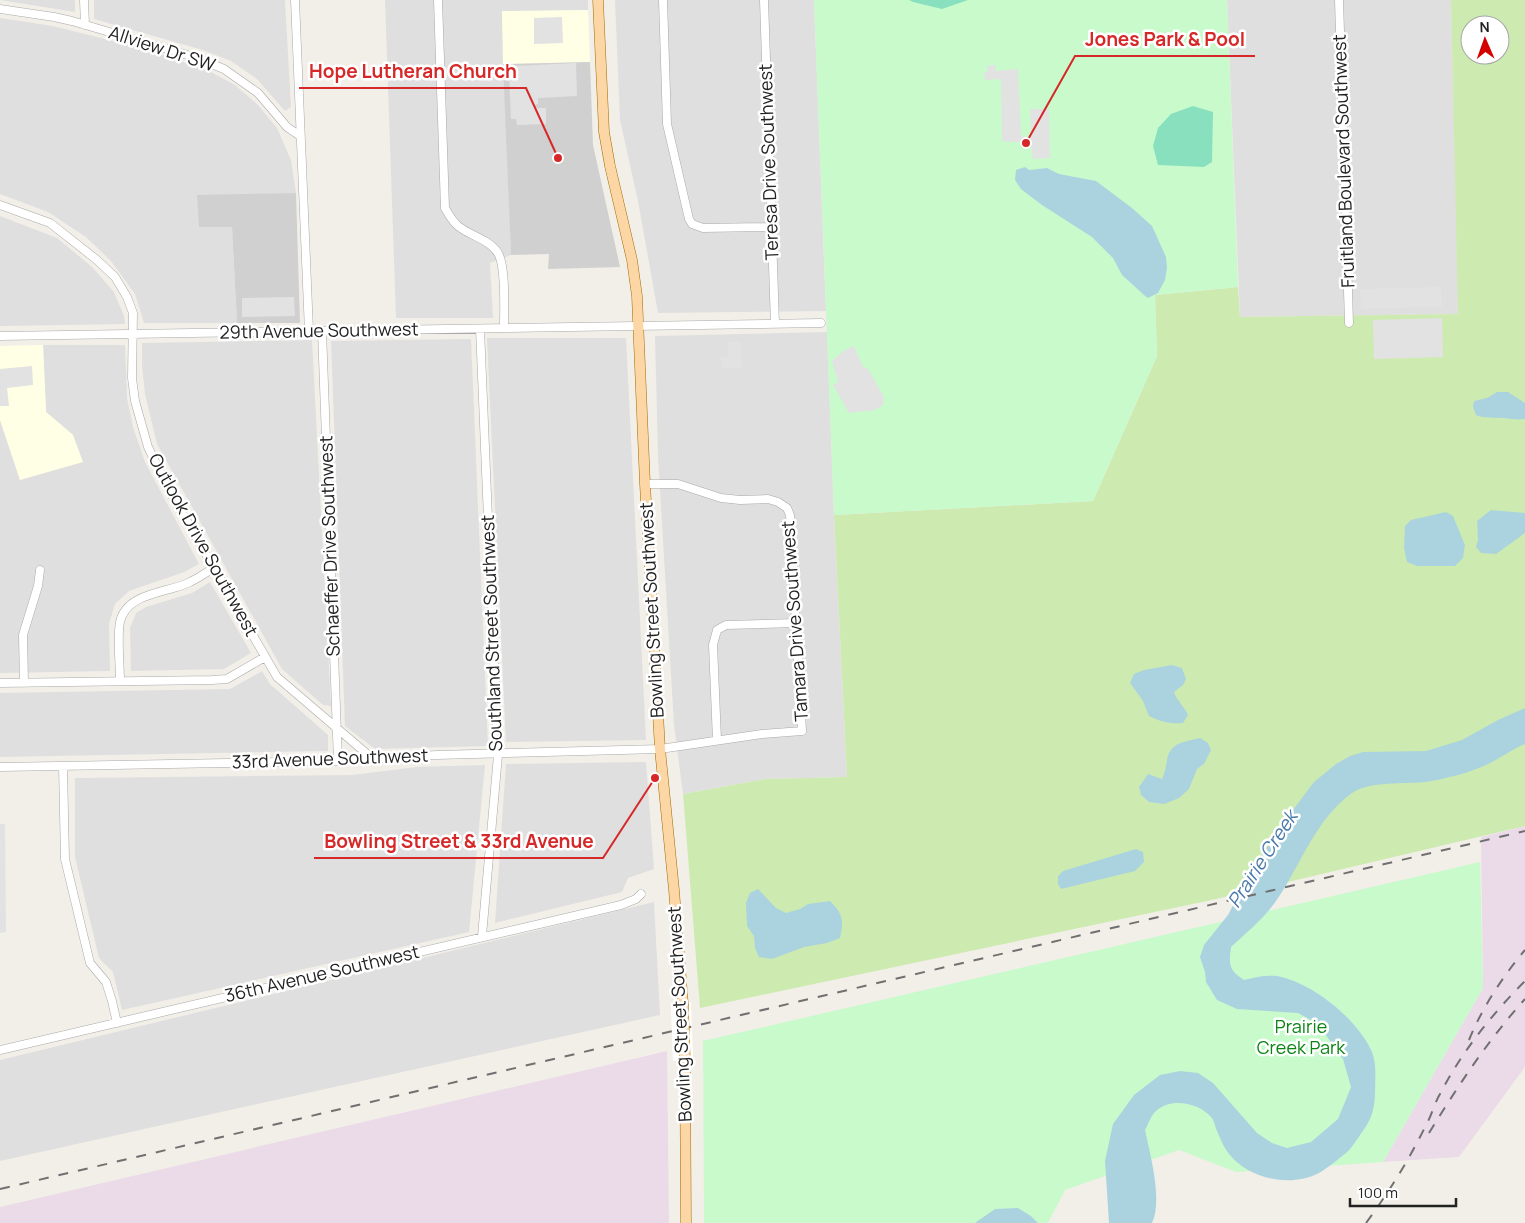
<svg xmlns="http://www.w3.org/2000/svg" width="1525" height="1223" font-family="Manrope,sans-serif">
	<rect width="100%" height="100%" fill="#f2efe9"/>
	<path fill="#e0dfdf" d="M0,0H75V12Z
		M94,0H285L291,107L285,111L257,79L231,61L203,50L94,19Z
		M385,0H588V10L502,12L511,255L490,263L493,318H396Z
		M615,0H814L826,311L658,313L638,201L620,120Z
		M1227,0H1451L1459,314L1240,317Z
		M0,18L53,26L149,50L211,72L235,85L257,104L277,128L291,160L296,193L197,196L232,227L237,323H144L135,294L111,261L86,237L48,212L0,194Z
		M0,216L57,238L92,267L114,292L124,316L125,324L0,326Z
		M827,332L834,515L847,777L766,779L683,794L674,725L658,456L655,336Z
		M487,338H626L646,740L506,742Z
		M471,339L488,746L375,749L345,726L331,341Z
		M312,340L331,706L323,705L282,669L157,444L145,394L142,366V343Z
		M43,345H125L127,398L133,427L145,462L199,564L184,572L129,591L115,604L109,624L110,671L0,673V420L20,480L73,435L46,412Z
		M210,582L251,653L224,669L131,671L130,628L136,613L146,607L192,593Z
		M262,671L270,684L328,735V751L0,757V693L230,689Z
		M646,762L654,869L628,878L622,892L495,923L506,764Z
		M485,765L469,932L122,1010L113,972L99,958L75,857V778L353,775L416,767Z
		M654,902L660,1015L0,1161V1060Z"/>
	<path fill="#ebdbe8" d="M1525,826V1067L1459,1157L1383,1162L1483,988L1481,837Z
		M667,1051L669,1223H0V1207Z"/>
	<path fill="#ffffe5" d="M588,10L590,62L503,64L502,11Z
		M43,345L46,412L73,435L83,462L20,480L0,420V346Z"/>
	<path fill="#d0d0d0" d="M590,62L593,145L620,267L548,269L549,254L511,255L503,64Z
		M296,193L300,323H237L232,227H199L197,195Z"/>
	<path fill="#cdebb0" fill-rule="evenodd" d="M1451,0H1525V826L1212,900L700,1008L683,794L766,779L847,777L834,515L1093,501L1157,356L1155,295L1238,287L1240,317L1458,314ZM1470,25H1500V55H1470Z"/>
	<path fill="#c8facc" d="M814,0H1227L1238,287L1155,295L1157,356L1093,501L834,515Z
		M1480,862L1483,988L1383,1162L1236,1172L1179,1150L1065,1190L1048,1223H704L703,1041Z"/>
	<path fill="#88e0be" d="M909,0H968L942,9L913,2Z
		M1193,106L1213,112L1212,162L1204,167L1158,165L1153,146L1158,128L1171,114Z"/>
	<path fill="#e2e2e2" d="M562,17L563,43L534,44V18Z
		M576,63L577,96L538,98V104L535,105V108H546V124L517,125L516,119H511L509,73L514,72V66Z
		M995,65L996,71L1018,69L1021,135L1026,138L1031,135L1030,109H1049L1050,158L1033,159L1031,147L1027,143L1002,141L1001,79L985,80L984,72H988L987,66Z
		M1441,287L1442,306L1361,309L1360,289Z
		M294,297L295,316L242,317V298Z
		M1442,318L1443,357L1374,359L1373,320Z
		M728,342H741L742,368H722L721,357H728Z
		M854,346L863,367L868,369L884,397L883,405L875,410L849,413L833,385L838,382L832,361L845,350Z
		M32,366L33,385L7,388L9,406H0V369Z
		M0,824H5L6,932L0,933Z"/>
	<path fill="#aad3df" d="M1025,167L1029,170L1047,168L1059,174L1096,181L1132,208L1152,226L1166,257L1167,268L1165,280L1158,293L1148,298L1144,295L1122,275L1113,258L1092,237L1042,205L1021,189L1015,180L1016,170Z
		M1497,392H1508L1525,403V419C1517,420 1512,419 1504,418C1493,417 1486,419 1476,415L1473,407L1474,401L1487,398Z
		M1491,510L1525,513V533L1496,554L1481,553L1476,547L1478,540L1477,521Z
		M1446,512L1453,516L1465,545L1463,558L1455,566H1417L1407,562L1404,548L1405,526L1411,520Z
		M1172,665L1182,668L1186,679L1183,685L1174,692C1177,701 1184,706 1188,715L1183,723C1170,724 1161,722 1149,716L1143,701L1130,683L1134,674L1144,670Z
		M1525,708V744C1512,749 1501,758 1488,764C1472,772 1445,779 1426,782C1407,784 1368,781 1352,793C1316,819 1302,862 1278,898C1266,917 1247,932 1231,947C1229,964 1228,970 1244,980C1256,977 1270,974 1282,977C1316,986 1358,1020 1372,1052C1377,1065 1375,1080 1375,1094C1374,1115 1370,1121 1358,1138C1354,1143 1351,1149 1346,1153C1338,1159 1328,1168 1319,1173C1290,1188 1249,1179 1229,1154C1224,1148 1220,1138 1217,1131C1215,1126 1214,1120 1211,1117C1199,1103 1171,1097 1156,1111C1151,1115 1148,1125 1145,1130C1150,1154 1163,1200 1152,1223H1109L1105,1161L1113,1124L1134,1095L1160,1075L1180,1071L1198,1073L1213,1083L1257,1133L1272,1143L1287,1148L1311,1142L1338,1119L1351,1087L1343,1059L1318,1024L1298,1013L1237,1009L1217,1000L1206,982L1205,972L1200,957L1204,945L1228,915L1251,871L1287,818L1314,782L1336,764L1350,756L1363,752L1426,751L1462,740L1498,720Z
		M1200,738L1208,743L1211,750L1204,764L1197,769L1189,789L1179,798L1164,804L1149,802L1141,795L1139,787L1148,774L1162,779C1165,772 1166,767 1167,760C1170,742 1185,742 1200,738Z
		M1136,849L1143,852L1144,862L1135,871L1061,889L1058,884V876L1063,871Z
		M758,889L776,908L786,913L800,909L808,904L830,901C843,914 844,920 840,938L827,943L804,947L772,959L759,957L755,948L754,936L747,926L746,903L750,893Z
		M1018,1208L1031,1216L1038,1223H975L995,1209Z"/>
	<path fill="#fff" d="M691,1002L693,1057L673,1061L671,1007Z"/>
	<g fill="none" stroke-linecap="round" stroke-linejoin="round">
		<g stroke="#a9a9a9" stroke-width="9">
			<path id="minor" d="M84,0L85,25
				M295,0L309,331
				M438,0L445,208C449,215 452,221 458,226C470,236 492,240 499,255C506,271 504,309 504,327
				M663,0L667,124L689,219L692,224L703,228L771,227
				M764,0L775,324
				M1339,0L1349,323
				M0,9L54,17L72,21L194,57L224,69L258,93L287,127L300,136
				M0,205L50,223L97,260L115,277L127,297L133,313L132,378L135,401L148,447L170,492L277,677L373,759
				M480,329L498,755L482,936
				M322,331L338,761
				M0,336L821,323
				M120,681C120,665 117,636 120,622C126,593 166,593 188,583C197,579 206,573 215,567
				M0,683L212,680L227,679L265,657
				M24,683L23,635L38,586L40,570
				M717,740L713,645L717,630L726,625L796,623
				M63,766L65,859L90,963L106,982L112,1001L117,1023
				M0,767L338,761L437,755L660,749L762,734L802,731L790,515L787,508L778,502L768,499L740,500L721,498L678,484H645
				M0,1050L621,905L636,899L641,894"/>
		</g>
		<g stroke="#a06b00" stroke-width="11">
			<path id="major" d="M598,0L604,132L610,166L632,260L637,296L645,484L660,749L674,890L683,1004
				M685,1059L686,1223"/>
		</g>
		<use href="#minor" stroke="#fff" stroke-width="8"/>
		<use href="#major" stroke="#fcd6a4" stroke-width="10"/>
		<path stroke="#707070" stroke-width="2" stroke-dasharray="10 10" stroke-linecap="butt" d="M1469,1040C1482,1008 1503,976 1525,950
			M1429,1133C1458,1086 1488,1040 1525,999
			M0,1189L1525,831
			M1366,1223C1389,1192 1409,1160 1426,1125C1432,1115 1434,1104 1440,1094C1461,1053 1492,1014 1525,981"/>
		<g stroke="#a06b00" stroke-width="11" stroke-linecap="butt">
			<path id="major-bridge" d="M683,1004L685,1059"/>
		</g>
		<use href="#major-bridge" stroke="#fcd6a4" stroke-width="10"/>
	</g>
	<g text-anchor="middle" stroke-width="5" stroke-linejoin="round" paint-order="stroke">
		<g font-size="18" fill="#222" stroke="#fff">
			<text transform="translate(162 49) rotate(18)" y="6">Allview Dr SW</text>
			<text transform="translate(1344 161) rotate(-92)" y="6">Fruitland Boulevard Southwest</text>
			<text transform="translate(769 162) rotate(-92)" y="6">Teresa Drive Southwest</text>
			<text transform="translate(319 331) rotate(-1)" y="6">29th Avenue Southwest</text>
			<text transform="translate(203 545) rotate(61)" y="6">Outlook Drive Southwest</text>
			<text transform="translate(330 546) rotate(-92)" y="6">Schaeffer Drive Southwest</text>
			<text transform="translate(652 610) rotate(-93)" y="6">Bowling Street Southwest</text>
			<text transform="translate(795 621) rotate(-94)" y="6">Tamara Drive Southwest</text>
			<text transform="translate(492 633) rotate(-92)" y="6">Southland Street Southwest</text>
			<text transform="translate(330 759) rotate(-2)" y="6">33rd Avenue Southwest</text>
			<text transform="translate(322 974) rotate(-13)" y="6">36th Avenue Southwest</text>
			<text transform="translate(680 1014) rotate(-93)" y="6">Bowling Street Southwest</text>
		</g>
		<g font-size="18" fill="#0c8416" stroke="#fff">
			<text x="1301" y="1033">Prairie<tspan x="1301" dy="21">Creek Park</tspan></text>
		</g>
		<g font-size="19" font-style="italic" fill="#4a7aab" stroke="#fff">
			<text transform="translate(1262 859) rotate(-57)" y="7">Prairie Creek</text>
		</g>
	</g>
	<path fill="none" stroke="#d62828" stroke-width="2" d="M1026 143L1075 56H1255M558 158L526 88H299M655 778L603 858H314"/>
	<g fill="#d62828" stroke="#fff" stroke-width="2">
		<circle cx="1026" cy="143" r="5"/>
		<circle cx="558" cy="158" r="5"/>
		<circle cx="655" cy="778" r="5"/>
	</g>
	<g font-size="19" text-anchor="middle" font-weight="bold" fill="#d62828" stroke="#fff" stroke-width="5" stroke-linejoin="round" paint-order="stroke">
		<text x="1165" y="46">Jones Park &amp; Pool</text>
		<text x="413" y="78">Hope Lutheran Church</text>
		<text x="459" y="848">Bowling Street &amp; 33rd Avenue</text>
	</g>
	<g transform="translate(1485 40) rotate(358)"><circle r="24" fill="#ffffff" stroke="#a7a7a7"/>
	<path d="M0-4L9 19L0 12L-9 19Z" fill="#d40000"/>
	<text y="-8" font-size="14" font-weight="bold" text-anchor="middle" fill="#222222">N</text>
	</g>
	<path d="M1350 1198v8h106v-8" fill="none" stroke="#222222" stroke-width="2.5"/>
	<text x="1358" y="1198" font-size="15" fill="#222222" stroke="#ffffff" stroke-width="4" paint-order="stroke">100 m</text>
</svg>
